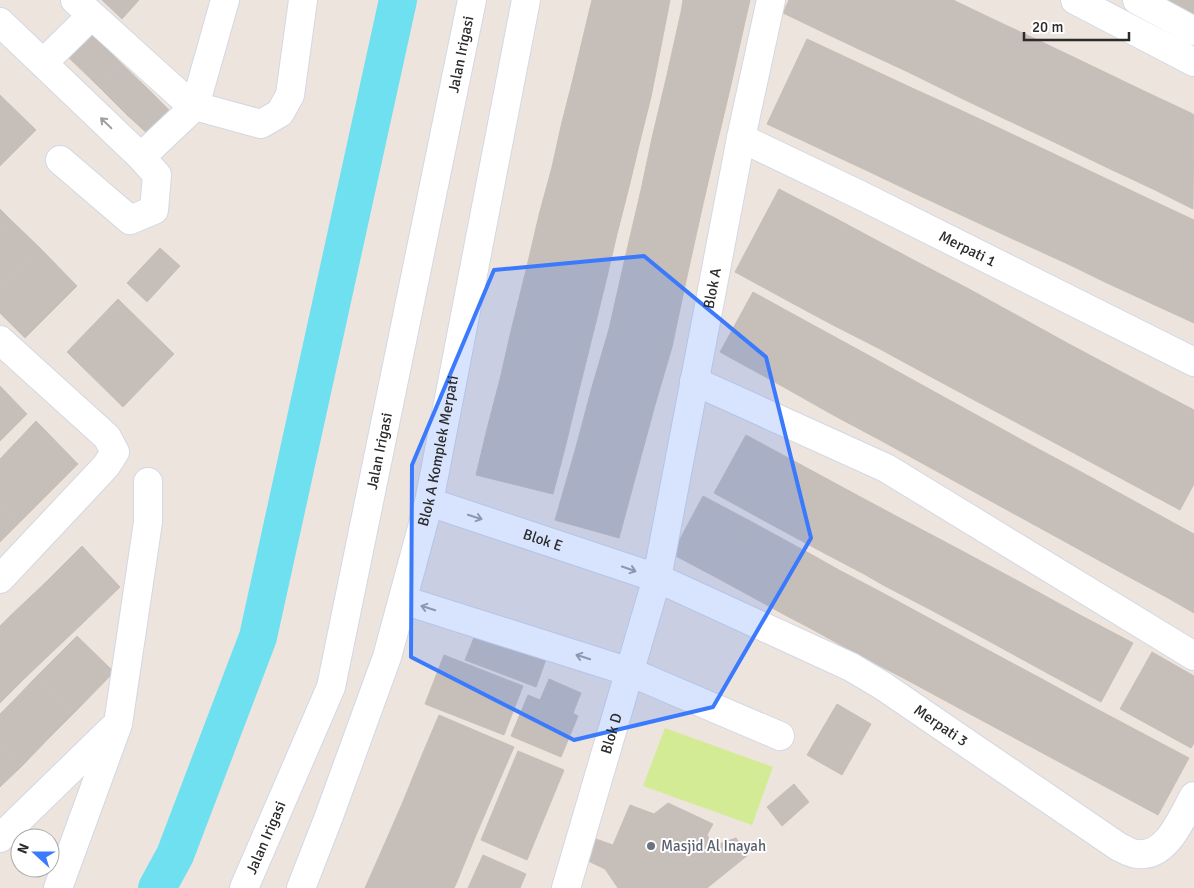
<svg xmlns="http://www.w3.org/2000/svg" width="1194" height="888" font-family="Signika,sans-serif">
	<rect width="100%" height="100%" fill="#ede4dd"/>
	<path fill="#d3eb94" d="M665,728L773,767L752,825L643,786Z"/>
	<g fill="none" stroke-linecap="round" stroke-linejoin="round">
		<path stroke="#6fe0f0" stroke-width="38" d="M157,888L175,855L258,637L398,0"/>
	</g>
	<path fill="#c5beb9" stroke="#c8bfb6" d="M102,0H139L122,19Z
		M592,0H670L665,26L590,8Z
		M683,0H750L744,26L681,12Z
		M789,0H846L829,35L783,13Z
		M846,0H890L865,52L829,35Z
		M890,0H939L906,71L865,52Z
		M939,0H953L999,22L963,99L906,71Z
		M1165,0H1194V16Z
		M590,8L665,26L651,97L573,79Z
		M681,12L744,26L730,89L667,75Z
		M999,22L1042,42L1005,119L963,99Z
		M89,31L120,62L97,85L66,55Z
		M807,39L867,67L827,152L767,124Z
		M1042,42L1090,65L1054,142L1005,119Z
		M120,62L150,91L127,115L97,85Z
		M1090,65L1144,91L1108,168L1054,142Z
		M867,67L912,88L872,173L827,152Z
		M667,75L730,89L715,152L652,138Z
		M573,79L651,97L640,141L562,122Z
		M912,88L956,108L916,194L872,173Z
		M150,91L172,113L150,136L127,115Z
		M1144,91L1191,113L1155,190L1108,168Z
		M0,95L36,130L0,166Z
		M956,108L999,128L959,214L916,194Z
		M1191,113L1194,115L1193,209L1155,190Z
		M562,122L640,141L629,187L552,167Z
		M999,128L1052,153L1013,239L959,214Z
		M652,138L715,152L703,204L641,190Z
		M1052,153L1109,180L1070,265L1013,239Z
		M552,167L629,187L617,234L539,215Z
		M1109,180L1147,198L1107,283L1070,265Z
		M779,189L835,218L790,302L735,272Z
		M641,190L703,204L686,281L623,267Z
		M1147,198L1194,220V261L1170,312L1107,283Z
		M0,209L12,221L0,233Z
		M539,215L617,234L606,281L528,262Z
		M835,218L876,240L831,324L790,302Z
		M12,221L41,249L0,290V233Z
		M876,240L923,265L878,348L831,324Z
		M160,248L180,266L147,302L127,283Z
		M41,249L77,286L25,338L0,313V290Z
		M1194,261V323L1170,312Z
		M528,262L606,281L589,350L511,331Z
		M923,265L969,289L924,373L878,348Z
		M623,267L686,281L672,347L609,329Z
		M969,289L1020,317L976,401L924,373Z
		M753,292L813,325L780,385L720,352Z
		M118,299L174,354L123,407L67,352Z
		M1020,317L1069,344L1025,427L976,401Z
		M813,325L868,355L835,416L780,385Z
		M609,329L672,347L655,405L592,387Z
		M511,331L589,350L577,398L500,379Z
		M1069,344L1116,369L1072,452L1025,427Z
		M868,355L913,380L880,440L835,416Z
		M1116,369L1194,410V484L1180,510L1072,452Z
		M500,379L577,398L565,448L487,429Z
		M913,380L982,418L949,478L880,440Z
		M0,386L27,414L0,441Z
		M592,387L655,405L639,464L576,447Z
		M982,418L1031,445L998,505L949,478Z
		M36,421L78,464L42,500L0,459Z
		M487,429L565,448L553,494L476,475Z
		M746,435L794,461L763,520L714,493Z
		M1031,445L1085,474L1051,534L998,505Z
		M576,447L639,464L619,538L555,520Z
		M0,459L42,500L18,524L0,506Z
		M794,461L855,494L824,553L763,520Z
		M1085,474L1152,511L1120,572L1051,534Z
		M855,494L896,516L864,574L824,553Z
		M703,496L752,522L721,580L672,554Z
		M0,506L18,524L0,542Z
		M1152,511L1194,534V551L1168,598L1120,572Z
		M896,516L915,526L883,585L864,574Z
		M752,522L816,557L785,615L721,580Z
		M915,526L964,552L933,611L883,585Z
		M82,546L120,587L84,622L46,582Z
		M1194,551V613L1168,598Z
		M964,552L1018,581L987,640L933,611Z
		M816,557L839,570L808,627L785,615Z
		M839,570L879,591L848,649L808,627Z
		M1018,581L1080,615L1049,674L987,640Z
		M46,582L84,622L48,656L10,616Z
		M879,591L938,623L907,680L848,649Z
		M1080,615L1133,643L1101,702L1049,674Z
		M10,616L48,656L25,678L0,652V626Z
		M938,623L986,649L955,706L907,680Z
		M479,625L549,651L536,687L465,660Z
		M77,636L114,672L74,713L37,676Z
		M986,649L1042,679L1011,736L955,706Z
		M0,652L25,678L8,695L0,686Z
		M1152,652L1194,676V743L1191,748L1120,709Z
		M444,655L523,686L504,735L425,704Z
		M37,676L74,713L50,737L14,700Z
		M549,679L581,693L573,713L578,716L561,757L511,736L528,695L540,700Z
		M1042,679L1093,707L1063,764L1011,736Z
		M0,686L8,695L0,703Z
		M14,700L50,737L21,767L0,746V714Z
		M837,704L871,724L842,775L807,755Z
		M1093,707L1189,758L1158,815L1063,764Z
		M439,715L514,747L497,786L422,755Z
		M0,746L21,767L0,787Z
		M518,751L564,770L527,860L481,840Z
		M422,755L497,786L476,835L402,804Z
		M794,784L809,802L782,826L767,807Z
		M668,803L713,824L707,835L713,846L736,838L748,855L707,888H618L605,869L584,859L593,838L613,845L630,805L654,814Z
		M402,804L476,835L456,884L381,852Z
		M381,852L456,884L454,888H365Z
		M483,855L526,874L520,888H468Z"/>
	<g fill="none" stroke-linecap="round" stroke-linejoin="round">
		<g stroke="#d2d8e4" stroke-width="30">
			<g id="minor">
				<path d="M75,0L181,96L195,106L261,124L280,113L290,95L303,0"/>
				<path d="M1075,0L1194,62"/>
				<path d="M1137,0L1194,31"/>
				<path d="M0,22L141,157L157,175L154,210L130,220L60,160"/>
				<path d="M44,62L91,16"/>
				<path id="s1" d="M741,138L860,195L1194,362"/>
				<path d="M141,157L195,106L225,0"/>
				<path d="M0,340L107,437L115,452L106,466L0,579"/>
				<path d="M694,381L886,468L1194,656"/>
				<path id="s2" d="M429,502L657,578L851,667L883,686L1119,847C1124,849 1131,854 1137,854C1167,858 1182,817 1194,796"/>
				<path d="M403,600L630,672L780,736"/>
				<path d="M0,838L113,728"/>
				<path d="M58,888L118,724L148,522V482"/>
				<path id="s3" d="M244,888L331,687L472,0"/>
				<path id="s4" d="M301,888L328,819L387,657L429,502L526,0"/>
				<path id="s5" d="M566,888L657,578L741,138L771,0"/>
			</g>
		</g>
		<use href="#minor" stroke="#fff" stroke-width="28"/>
	</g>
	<defs><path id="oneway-shaft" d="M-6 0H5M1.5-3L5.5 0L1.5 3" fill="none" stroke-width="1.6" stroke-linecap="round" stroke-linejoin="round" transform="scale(1.25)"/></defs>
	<g stroke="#a0a0a0">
		<use href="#oneway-shaft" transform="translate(106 123) rotate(-136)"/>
		<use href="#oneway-shaft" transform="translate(475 517) rotate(18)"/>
		<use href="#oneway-shaft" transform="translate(629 569) rotate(19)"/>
		<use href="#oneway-shaft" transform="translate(428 608) rotate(-162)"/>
		<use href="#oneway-shaft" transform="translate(583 657) rotate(-162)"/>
	</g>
	<path fill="#3b7afc" fill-opacity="0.2" stroke="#3b7afc" stroke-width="4" stroke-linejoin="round" d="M644,256L766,357L811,538L713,707L574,740L411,657L412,465L494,270Z"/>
	<circle fill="#6b7280" stroke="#fff" stroke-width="2" cx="651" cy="846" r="5"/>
	<g text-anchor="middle" stroke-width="4" stroke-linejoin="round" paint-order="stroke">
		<g font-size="15" fill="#2b2b2b" stroke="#fff">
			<text dy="5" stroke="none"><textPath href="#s3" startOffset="865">Jalan Irigasi</textPath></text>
			<text dy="5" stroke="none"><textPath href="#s1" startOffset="252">Merpati 1</textPath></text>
			<text dy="5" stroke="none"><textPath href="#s5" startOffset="618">Blok A</textPath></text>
			<text dy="5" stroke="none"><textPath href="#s3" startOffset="460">Jalan Irigasi</textPath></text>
			<text dy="5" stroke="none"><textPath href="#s4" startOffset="459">Blok A Komplek Merpati</textPath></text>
			<text dy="5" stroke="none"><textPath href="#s2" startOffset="120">Blok E</textPath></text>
			<text dy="5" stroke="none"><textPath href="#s2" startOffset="561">Merpati 3</textPath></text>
			<text dy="5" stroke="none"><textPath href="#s5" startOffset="161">Blok D</textPath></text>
			<text dy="5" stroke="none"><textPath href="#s3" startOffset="55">Jalan Irigasi</textPath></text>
		</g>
		<g font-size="15" fill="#5b616d" stroke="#fff" text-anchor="start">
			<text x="661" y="851">Masjid Al Inayah</text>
		</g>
	</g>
	<g transform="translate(35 853) rotate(291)"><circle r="24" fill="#ffffff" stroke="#aaaaaa"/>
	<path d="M0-4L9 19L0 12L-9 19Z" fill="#3b7afc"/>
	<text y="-8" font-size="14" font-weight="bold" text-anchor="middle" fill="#2b2b2b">N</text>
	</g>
	<path d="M1024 32v8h105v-8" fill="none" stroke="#2b2b2b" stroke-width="2.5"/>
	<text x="1032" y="32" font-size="15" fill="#2b2b2b" stroke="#ffffff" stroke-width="4" paint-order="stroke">20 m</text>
</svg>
